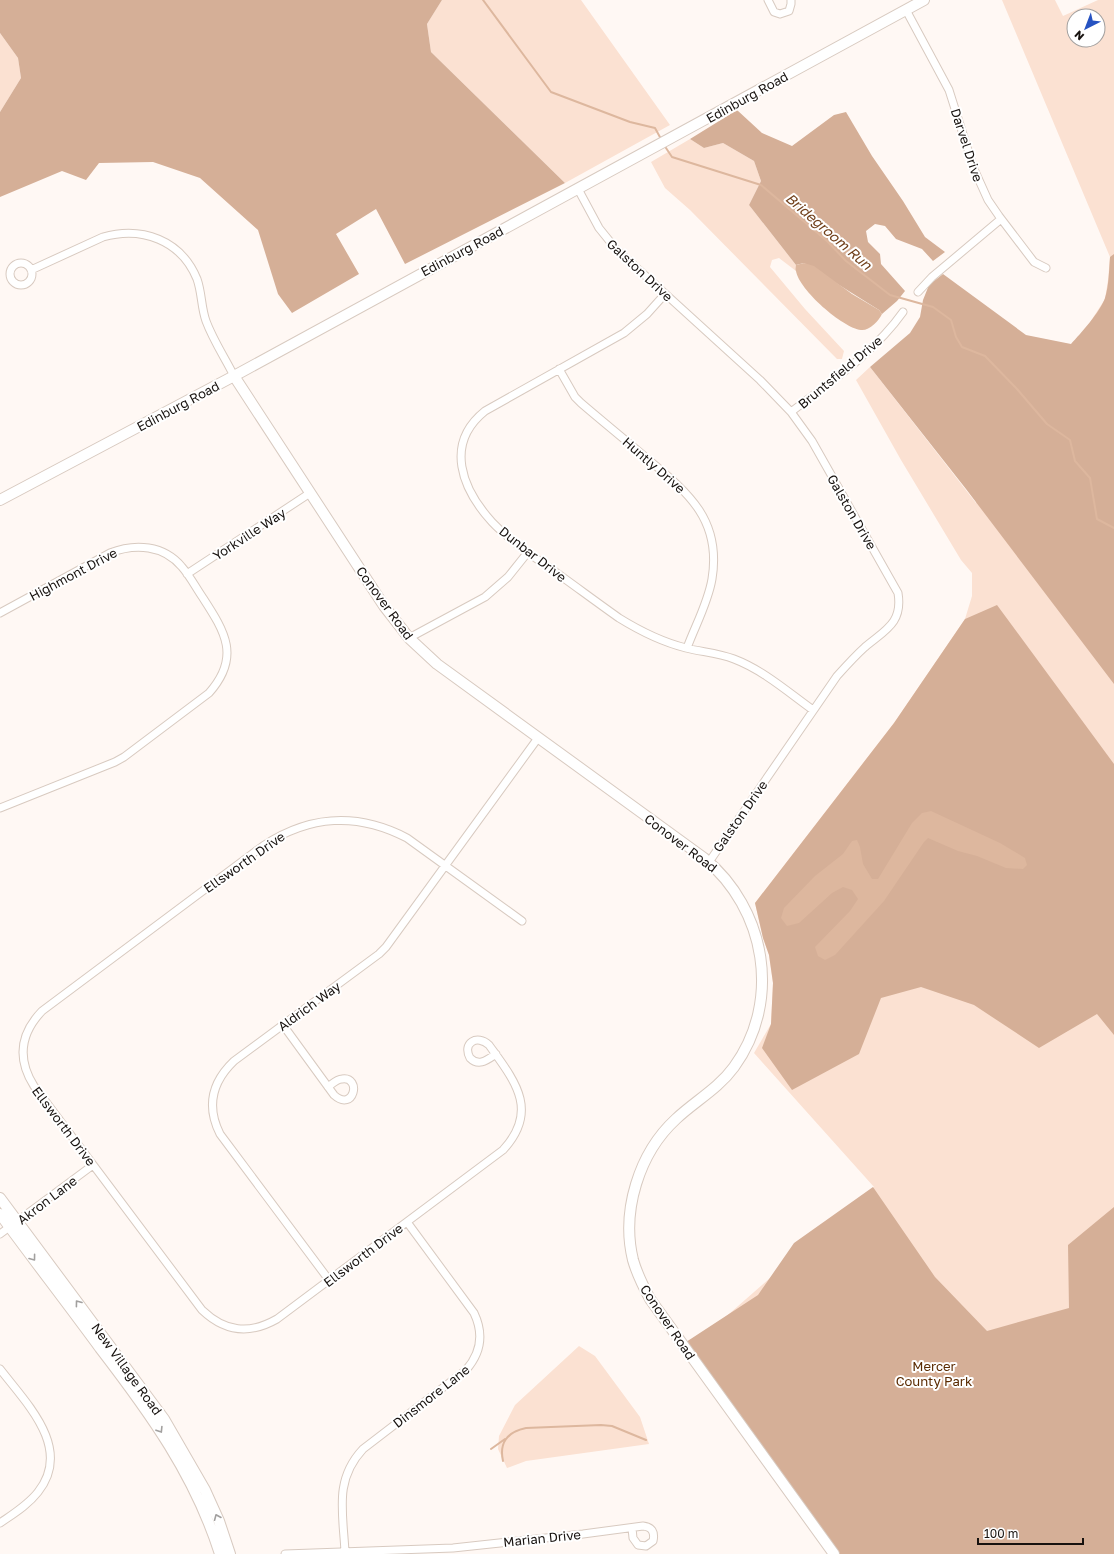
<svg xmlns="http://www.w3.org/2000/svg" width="1114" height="1554" font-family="'Golos Text',sans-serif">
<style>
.green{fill:#fbe1d2;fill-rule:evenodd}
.forest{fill:#d5af97}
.water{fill:#ddb79e}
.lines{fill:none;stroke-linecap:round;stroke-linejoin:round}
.stream{stroke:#ddb79e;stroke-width:2}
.street-casing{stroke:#d8cac0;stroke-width:9}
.secondary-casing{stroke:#d8cac0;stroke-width:12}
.street{stroke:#fff;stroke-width:7}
.secondary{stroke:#fff;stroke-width:10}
.oneway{stroke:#a2a09f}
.labels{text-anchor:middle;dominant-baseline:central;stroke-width:4;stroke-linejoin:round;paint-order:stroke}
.street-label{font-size:13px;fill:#17120f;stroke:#fff}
.park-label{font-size:13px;fill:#5a2a01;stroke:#fff}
.water-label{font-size:14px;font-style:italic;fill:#703f1a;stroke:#fff}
</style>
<rect width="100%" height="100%" fill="#fff8f4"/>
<path class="green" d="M442,0H581L670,125L565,183L431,52L427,24Z
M1002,0H1055L1063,16L1098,0H1114V1554L689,1349L874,1187L754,1053L771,1024L773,983L769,955L763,938L755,903L894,723L965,619L972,596V573L961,560L901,460L856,380L870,367L976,503L1064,352L1087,327L1105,299L1108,280L1110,257ZM1074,16H1098V40H1074Z
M0,33L18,58L21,78L0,112Z
M690,139L704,148L723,143L754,161L761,181L749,205L796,265V271L779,258L772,260L770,267L805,309L844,351L842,359H837L690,210L665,188L651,162Z
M579,1346L595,1356L640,1417L649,1444L526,1461L507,1468L498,1449L499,1436L515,1405Z"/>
<path class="forest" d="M0,0H442L427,24L431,52L565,183L405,264L376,209L336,234L359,274L292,313L278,294L258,230L200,178L153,162L99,163L86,180L62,171L0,197V112L21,78L18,58L0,33Z
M737,110L762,133L792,146L834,115L846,112L872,156L903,201L925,237L945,252L933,261L922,249L896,239L885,226L875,224L866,231L868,242L880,254L881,264L905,291L897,301L882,314L879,310L804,263L796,265L749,205L761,181L754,161L723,143L704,148L690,139Z
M1114,254V684L966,489L870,367L910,333L920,317L923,300L929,285L943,274L1026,335L1071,344C1081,333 1100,312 1105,298C1109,285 1109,270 1110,257Z
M997,605L1114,764V1035L1097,1014L1039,1048L974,1005L921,987L881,998L859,1054L792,1090L762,1048L771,1024L773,983L769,955L763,938L755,903L894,723L965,619Z
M873,1187L935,1277L987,1331L1069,1308L1068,1245L1114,1207V1554H834L683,1344L758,1295L794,1243Z"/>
<path class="water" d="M804,263L814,266L852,294L879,310L882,314C879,321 869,331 861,330C843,328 799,290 796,271C795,269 796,267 796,265Z
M931,811L1000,843L1025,858L1027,865L1023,869L1006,868L977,856L958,851L928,838L924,842L884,901L835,955L825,960L818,956L815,947L850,911L858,899L852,890L843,887L832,893L799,923L787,926L781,918L784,908L815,876L843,854L852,841L857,840L860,847L863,864L872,879H878L912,823L922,813Z"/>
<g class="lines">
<path class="stream" d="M483,0L551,92L630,122L655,128L661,139
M664,145L672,157L761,185L827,241L846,261L890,295L933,307L951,320L956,337L962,347L985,356L1017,389L1047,424L1070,440L1075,461L1090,478L1097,519L1114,528
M491,1449L505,1439
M503,1461C499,1443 507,1432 526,1428L601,1425L612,1426L646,1440"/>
<defs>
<path id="street" d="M768,0L774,12L780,14L789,11L791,4V0
M906,10L949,90L974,169L988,200L999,216L1034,262L1046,268
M578,189L599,228L616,249L760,380L791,412L812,441L898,593C903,623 885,630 865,647C855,656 846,666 837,676L709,862
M10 274a11 11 0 1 1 22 0a11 11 0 1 1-22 0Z
M31,270L103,237C142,226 181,240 197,279C202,293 201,307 206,321C213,340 225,358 234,376
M918,292L932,277L1001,219
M665,294L647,314L624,333L485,411C444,444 462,489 492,522C508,539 528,553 547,566C571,583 595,601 619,618C640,631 662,642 686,648C702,652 718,653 734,659C763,670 788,692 813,710
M559,369L575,397L581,403C602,421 623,438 644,456C686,491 722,518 712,579C708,603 695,626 687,648
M791,412C830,382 874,353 903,312
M187,574L310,493
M0,613L110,553C135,543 164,545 182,567C190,576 196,588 203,598C225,632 241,657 209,693L124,757L115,762L0,808
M409,638L485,597L508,577L528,552
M283,1025L334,1095C354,1113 362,1076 342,1079C337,1079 332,1084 328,1087
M496,1054C487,1060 479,1067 470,1058C462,1043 477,1034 489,1045C514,1080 540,1110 503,1150L277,1319C249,1335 225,1332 202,1310L34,1086C17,1059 20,1034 42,1011L263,846C310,815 357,812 407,838L522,921
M0,1234L93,1165
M329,1280L220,1134C206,1106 212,1082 234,1061L379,954L386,947L538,738
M0,1369C26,1403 73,1448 38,1492C28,1505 13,1514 0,1523
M345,1552C343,1512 334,1480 363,1449L466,1370C481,1353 484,1334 474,1313L407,1222
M285,1554L453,1548L583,1534L643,1526C652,1527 655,1532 653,1541L646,1546L638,1545L633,1538L632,1528"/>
<path id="secondary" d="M234,376L384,606L409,638L437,664L704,858C766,909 782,1001 734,1067C718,1089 695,1101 676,1119C639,1153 621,1211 633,1260C637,1274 643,1286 650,1299L834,1554
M0,500L234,376L924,0
M0,1198L164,1419L205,1490L219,1521L230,1554
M0,1214C33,1259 67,1303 100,1348C150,1413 195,1475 220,1554"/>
</defs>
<use href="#street" class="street-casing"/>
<use href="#secondary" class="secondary-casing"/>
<use href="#street" class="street"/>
<use href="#secondary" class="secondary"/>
</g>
<defs><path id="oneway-chevron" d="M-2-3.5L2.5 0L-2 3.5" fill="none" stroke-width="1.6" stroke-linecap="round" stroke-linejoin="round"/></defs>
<g class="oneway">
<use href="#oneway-chevron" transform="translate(33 1258) rotate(53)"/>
<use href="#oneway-chevron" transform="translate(78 1303) rotate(-127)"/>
<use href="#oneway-chevron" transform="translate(160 1430) rotate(58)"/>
<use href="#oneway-chevron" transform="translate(217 1517) rotate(-113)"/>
</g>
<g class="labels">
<g class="street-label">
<text transform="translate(747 97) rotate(-29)">Edinburg Road</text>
<text transform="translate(967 145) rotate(72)">Darvel Drive</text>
<text transform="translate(462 251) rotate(-28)">Edinburg Road</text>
<text transform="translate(640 270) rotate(43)">Galston Drive</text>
<text transform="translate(840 372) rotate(-40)">Bruntsfield Drive</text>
<text transform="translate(178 406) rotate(-28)">Edinburg Road</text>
<text transform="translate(654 465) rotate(41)">Huntly Drive</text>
<text transform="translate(852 512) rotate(60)">Galston Drive</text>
<text transform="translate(249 534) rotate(-33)">Yorkville Way</text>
<text transform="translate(533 554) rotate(38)">Dunbar Drive</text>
<text transform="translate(73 574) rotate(-28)">Highmont Drive</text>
<text transform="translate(385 603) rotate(54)">Conover Road</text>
<text transform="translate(740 816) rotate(-55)">Galston Drive</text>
<text transform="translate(681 843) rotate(37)">Conover Road</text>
<text transform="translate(244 862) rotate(-35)">Ellsworth Drive</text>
<text transform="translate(309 1006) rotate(-36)">Aldrich Way</text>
<text transform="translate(64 1126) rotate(53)">Ellsworth Drive</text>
<text transform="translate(47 1200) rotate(-37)">Akron Lane</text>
<text transform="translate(363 1255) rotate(-37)">Ellsworth Drive</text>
<text transform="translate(668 1322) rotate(56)">Conover Road</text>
<text transform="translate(127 1369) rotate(54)">New Village Road</text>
<text transform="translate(431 1396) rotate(-38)">Dinsmore Lane</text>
<text transform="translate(542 1538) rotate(-6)">Marian Drive</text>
</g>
<g class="park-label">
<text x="934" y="1366">Mercer<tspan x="934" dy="15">County Park</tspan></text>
</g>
<g class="water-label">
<text transform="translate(829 231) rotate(41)">Bridegroom Run</text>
</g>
</g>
<g transform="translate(1086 28) rotate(222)"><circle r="19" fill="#ffffff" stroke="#a2a09f"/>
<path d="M0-3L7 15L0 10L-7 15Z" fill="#2652c1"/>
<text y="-6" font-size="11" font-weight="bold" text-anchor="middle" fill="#17120f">N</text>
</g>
<path d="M978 1538v6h105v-6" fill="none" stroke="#17120f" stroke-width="2"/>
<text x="984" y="1538" font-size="12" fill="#17120f" stroke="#ffffff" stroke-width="3" paint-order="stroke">100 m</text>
</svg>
